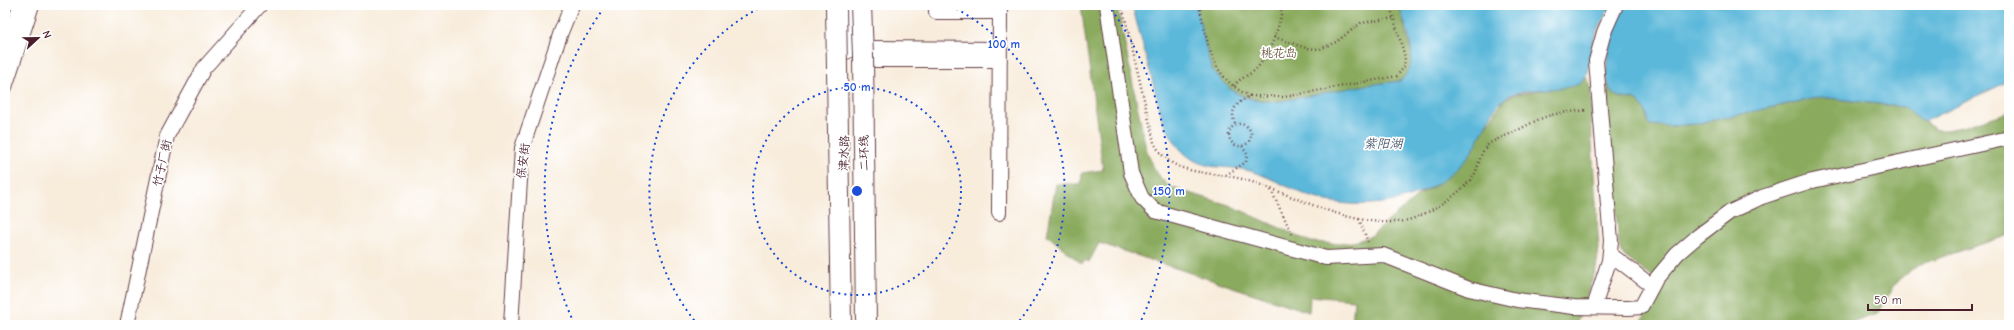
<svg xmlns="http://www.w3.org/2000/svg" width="2014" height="330" font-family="'Comic Neue','LXGW WenKai TC',sans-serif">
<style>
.forest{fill:#8aaa5d;stroke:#6a6444}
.water{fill:#5cb8da;stroke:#536c82}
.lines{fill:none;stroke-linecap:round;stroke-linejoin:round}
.minor-casing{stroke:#643e45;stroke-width:16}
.major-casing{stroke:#643e45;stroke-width:20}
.path{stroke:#643e45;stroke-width:2.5;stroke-dasharray:1 3;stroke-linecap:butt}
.minor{stroke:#fff;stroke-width:14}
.major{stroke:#fff;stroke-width:18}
.highway-bridge-casing{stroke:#643e45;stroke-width:22;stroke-linecap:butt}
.highway-bridge{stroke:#fff;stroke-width:20}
.ring{fill:none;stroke:#1d4ed8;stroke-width:2;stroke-dasharray:2 4}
.labels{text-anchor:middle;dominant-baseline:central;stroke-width:3.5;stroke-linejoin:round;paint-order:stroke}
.park-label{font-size:12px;fill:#6d5941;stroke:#fff}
.street-label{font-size:12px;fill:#4a1f2b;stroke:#fff}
.water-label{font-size:13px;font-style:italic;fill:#515c71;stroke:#fff}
.centre{fill:#1d4ed8;stroke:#fff;stroke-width:2}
.ring-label{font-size:12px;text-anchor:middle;font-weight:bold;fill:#1d4ed8;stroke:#fff;stroke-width:3.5;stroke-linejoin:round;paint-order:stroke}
</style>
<rect width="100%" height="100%" fill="#fff"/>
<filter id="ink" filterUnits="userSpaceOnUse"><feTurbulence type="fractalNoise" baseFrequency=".025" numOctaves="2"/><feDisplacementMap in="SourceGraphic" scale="8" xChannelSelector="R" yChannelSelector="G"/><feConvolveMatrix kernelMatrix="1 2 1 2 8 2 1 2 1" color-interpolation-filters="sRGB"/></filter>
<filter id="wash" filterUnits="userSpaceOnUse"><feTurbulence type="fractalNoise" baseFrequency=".012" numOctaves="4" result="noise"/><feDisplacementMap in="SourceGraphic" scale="16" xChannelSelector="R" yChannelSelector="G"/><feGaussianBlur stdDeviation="0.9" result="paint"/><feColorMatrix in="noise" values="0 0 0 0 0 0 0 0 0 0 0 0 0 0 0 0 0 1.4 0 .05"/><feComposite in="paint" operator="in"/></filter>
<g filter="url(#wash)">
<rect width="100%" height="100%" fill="#f8ecdb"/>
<path class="forest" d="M1081,5H1117L1145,144C1150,161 1156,176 1170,187L1229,205L1311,242L1340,244L1357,241L1371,236L1420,194L1435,186L1459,166L1469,156L1488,123L1505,98L1516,94L1578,84L1586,77L1590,83L1591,90L1592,143L1599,248L1596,269L1576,325H1352L1354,300L1310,296L1309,312L1099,243L1089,262L1085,260L1082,264L1047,235L1056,184H1081L1082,173L1103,170Z
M1196,5H1399L1412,55L1409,71L1403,79L1395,82L1366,85L1286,101C1259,104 1228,96 1213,71C1203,51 1200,26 1196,5Z
M1608,82C1615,103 1626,92 1639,101C1645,106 1647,117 1649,124L1672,126L1695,124L1820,97L1903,107L1936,130H1946L1962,127L2009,112V235L1918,265L1904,275L1894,286L1877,314L1845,325H1640L1661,284L1624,256L1619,245L1607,102Z"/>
<path class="water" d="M1132,5H1196L1209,60L1213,71L1230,89L1242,96L1255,100L1276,102L1366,85L1400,81C1423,63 1405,27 1399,5H2009V81L1923,122L1903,107L1820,97L1695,124L1672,126L1649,125L1647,114L1638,101C1631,98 1620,99 1614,94C1597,79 1613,33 1618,14L1608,10L1593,40L1588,72L1581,83C1562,93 1522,85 1505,98C1487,113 1482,140 1468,157C1432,200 1376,212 1322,200C1297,194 1275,178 1250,171C1237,167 1224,168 1211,166C1185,162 1173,142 1163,120Z"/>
</g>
<g filter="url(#ink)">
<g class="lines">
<defs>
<path id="minor" d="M936,5V12H1000
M1107,5L1131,173L1142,198L1155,211L1326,258L1383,255L1469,289L1517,300L1574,307L1629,308L1641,307L1656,279L1677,254L1698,236L1730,212L1762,197L1808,182L2009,138
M868,48L999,49
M5,54L20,5
M868,60H1000
M5,87L32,5
M999,213L1000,5
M1610,254L1652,286
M1594,307L1609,261L1611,241L1596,61L1604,32L1616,5
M127,325L167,136L204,68L260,5
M511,325L522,148L561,32L572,5"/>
<path id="major" d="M846,50L847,5"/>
</defs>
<use href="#minor" class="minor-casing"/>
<use href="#major" class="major-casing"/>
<path class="path" d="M1122,5L1154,142C1169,177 1211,171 1242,179C1293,193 1339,224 1395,222C1419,222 1461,195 1474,175C1481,163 1478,153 1490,143C1497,139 1505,136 1512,133C1524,127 1536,120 1548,116C1560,112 1574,112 1587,110
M1199,5C1208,43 1210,78 1250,96C1237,103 1228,110 1236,125
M1274,37L1306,48L1320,49L1336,42L1361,23L1394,18
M1234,86C1239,78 1249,76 1256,69C1269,56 1282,23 1282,5
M1250,96L1284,97L1397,76L1404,67L1405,57L1390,5
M1229 135a11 11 0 1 1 22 0a11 11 0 1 1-22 0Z
M1226,175L1246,162L1247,154L1242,146
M1271,190L1292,234
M1359,219L1368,242"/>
<use href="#minor" class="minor"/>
<use href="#major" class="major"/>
<defs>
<path id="highway-bridge" d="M836,5L841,325
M861,5L863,55L866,325"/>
</defs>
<use href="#highway-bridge" class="highway-bridge-casing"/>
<use href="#highway-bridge" class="highway-bridge"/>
</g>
</g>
<g class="ring">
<circle cx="857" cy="191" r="104"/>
<path d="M698 325A208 208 0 0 1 763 6M951 6A208 208 0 0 1 1016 325"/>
<path d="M574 323A312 312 0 0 1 606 5M1108 5A312 312 0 0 1 1140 323"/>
</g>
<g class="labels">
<g class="park-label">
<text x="1279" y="53">桃花岛</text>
</g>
<g class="street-label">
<text transform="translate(844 153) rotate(-88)">津水路</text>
<text transform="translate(864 153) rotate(-91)">二环线</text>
<text transform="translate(523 161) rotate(-83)">保安街</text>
<text transform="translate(162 163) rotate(-77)">竹子厂街</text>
</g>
<g class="water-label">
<text x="1383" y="143">紫阳湖</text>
</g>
</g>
<circle cx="857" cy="191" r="6" class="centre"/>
<g class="ring-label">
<text x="1004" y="48">100 m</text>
<text x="857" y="91">50 m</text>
<text x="1169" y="195">150 m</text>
</g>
<rect width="2014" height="330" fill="none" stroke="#fff" stroke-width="20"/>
<g transform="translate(38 38) rotate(68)" stroke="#ffffff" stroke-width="3" paint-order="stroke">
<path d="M0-3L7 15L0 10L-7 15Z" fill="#4a1f2b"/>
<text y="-6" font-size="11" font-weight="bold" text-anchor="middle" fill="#4a1f2b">N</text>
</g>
<path d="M1868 304v6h104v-6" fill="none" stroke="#4a1f2b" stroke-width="2"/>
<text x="1874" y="304" font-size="12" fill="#4a1f2b" stroke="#ffffff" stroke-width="3" paint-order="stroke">50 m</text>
</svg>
